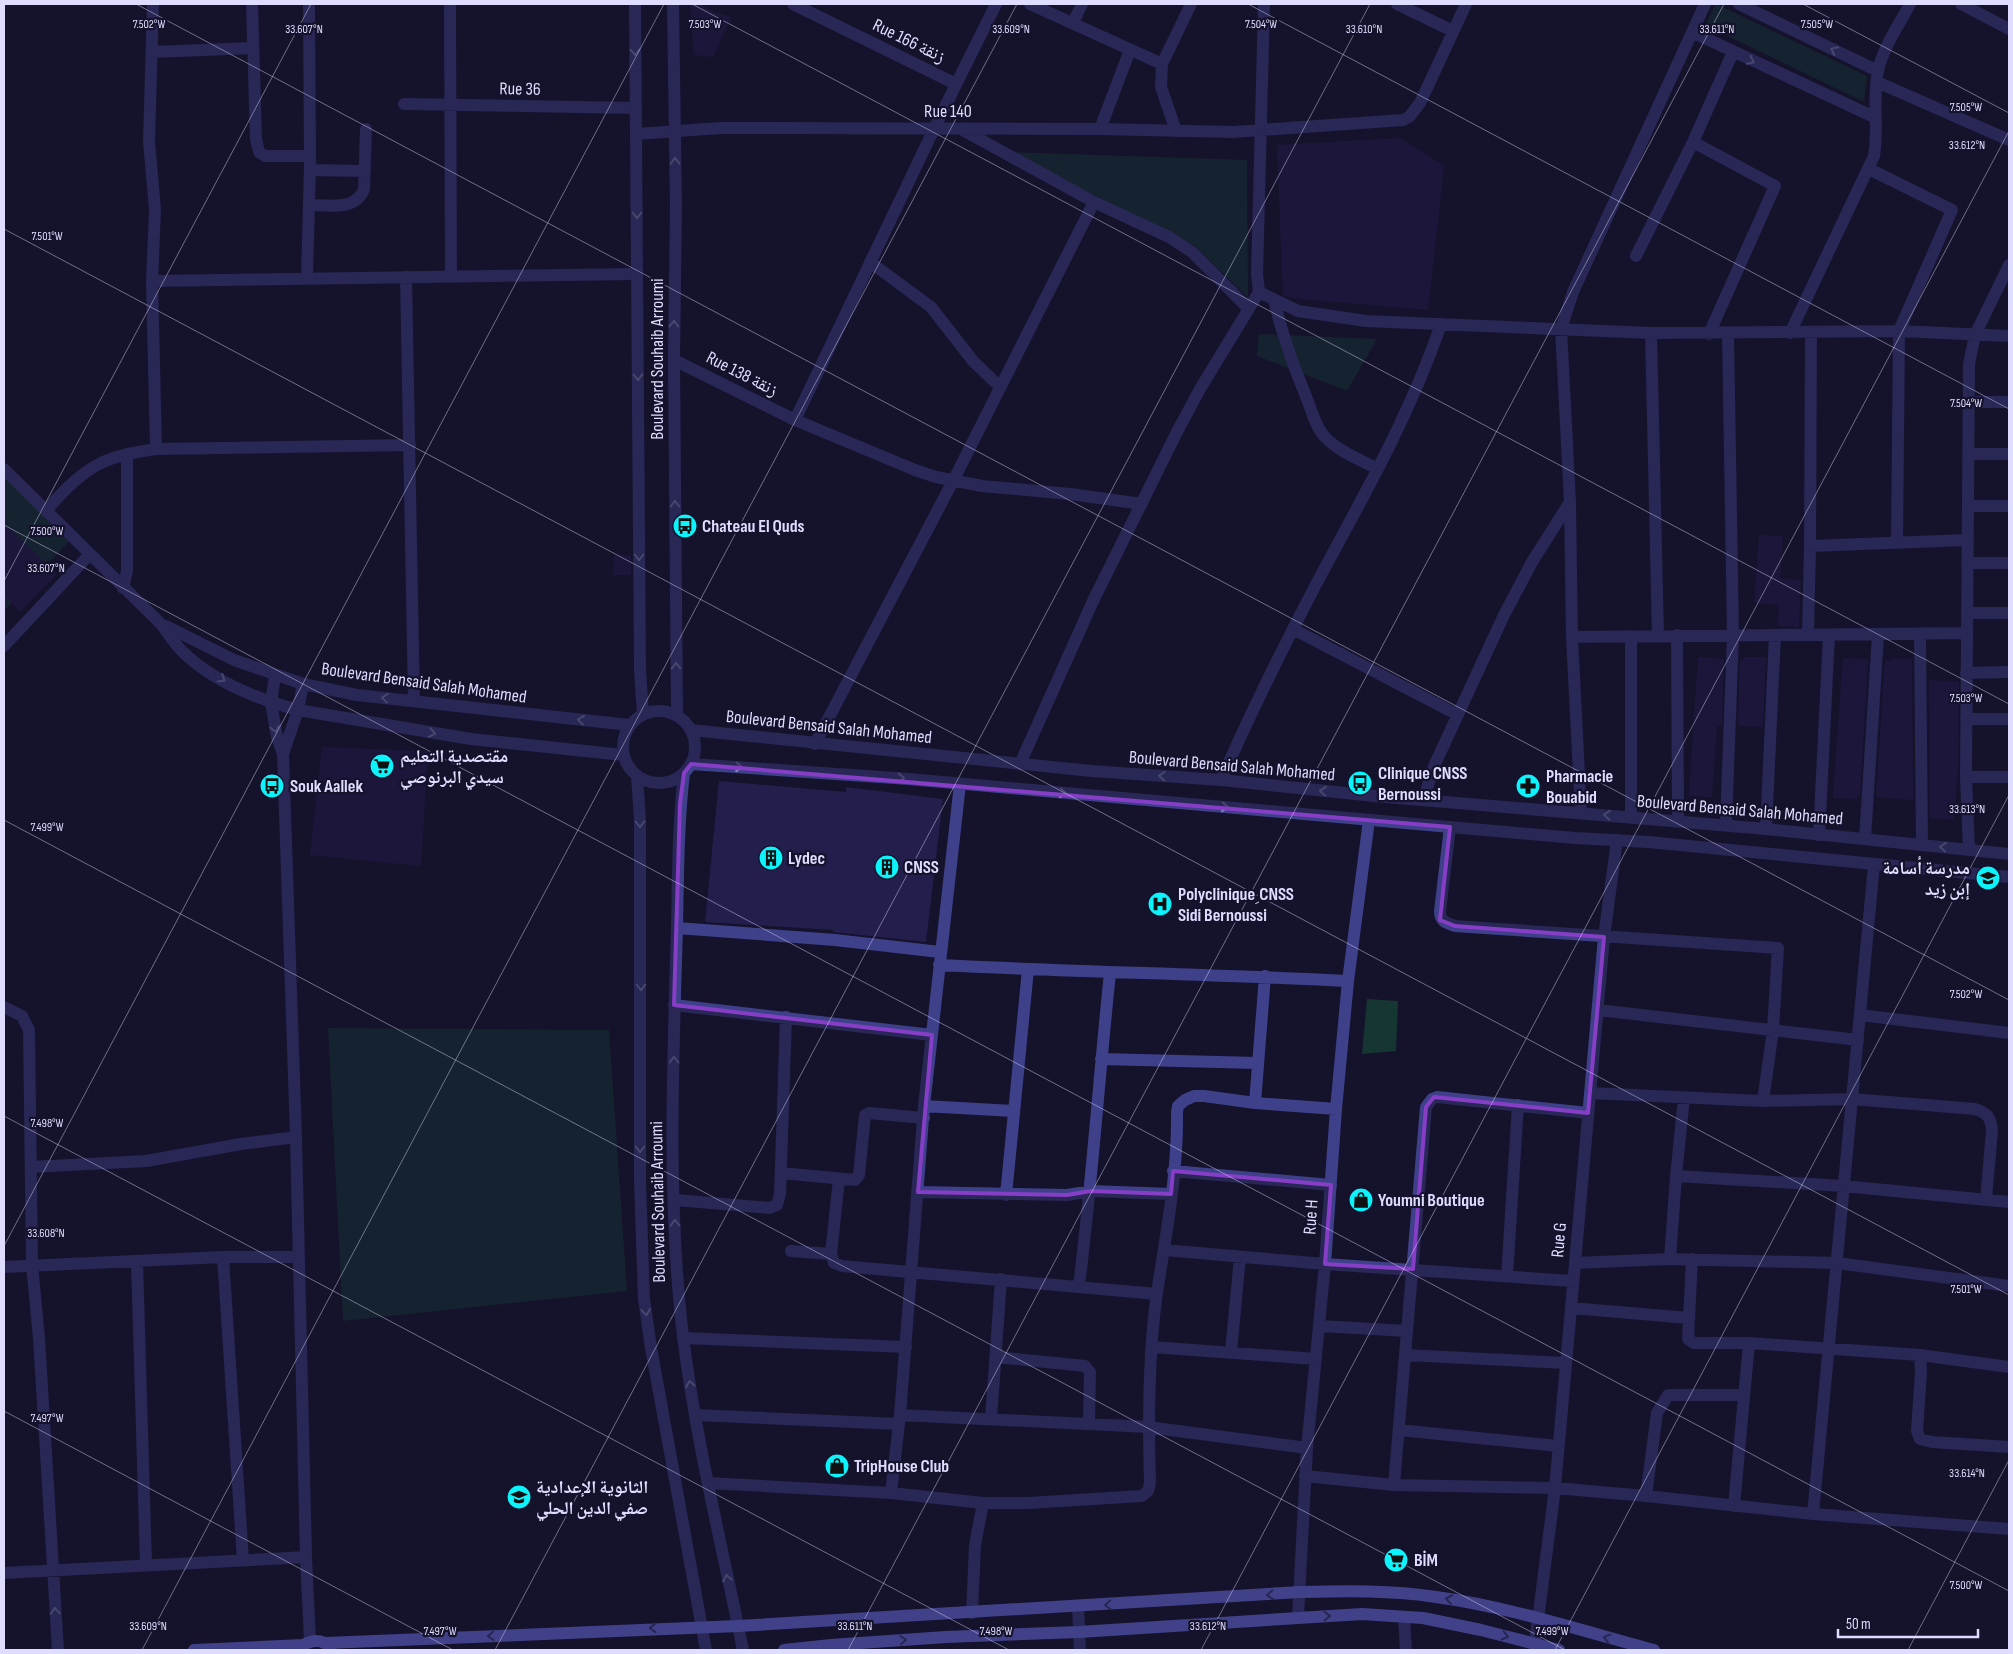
<svg xmlns="http://www.w3.org/2000/svg" width="2013" height="1654" font-family="'Sofia Sans Condensed','Noto Naskh Arabic',sans-serif">
<style>
.green{fill:#153633}
.building{fill:#241e4d}
.lines{fill:none;stroke-linecap:round;stroke-linejoin:round}
.minor{stroke:#3e408a;stroke-width:12}
.tertiary{stroke:#3e408a;stroke-width:12}
.secondary{stroke:#767bfd;stroke-width:12}
.oneway{stroke:#8687bf}
.oneway2{stroke:#3c3c80}
.marked{fill:none;stroke:#853ec5;stroke-width:4;stroke-linejoin:round}
.ticks{fill:none;stroke:#dfddff;stroke-width:1;stroke-opacity:0.45}
.labels{text-anchor:middle;dominant-baseline:central;stroke-width:4.5;stroke-linejoin:round;paint-order:stroke}
.street-label{font-size:18px;fill:#dfddff;stroke:#15122c}
.poi-label{font-size:18px;font-weight:bold;fill:#dfddff;stroke:#15122c;text-anchor:start}
.ticks-label{font-size:12px;text-anchor:middle;fill:#dfddff;stroke:#15122c;stroke-width:4.5;stroke-linejoin:round;paint-order:stroke}
</style>
<rect width="100%" height="100%" fill="#15122c"/>
<path class="green" d="M1716,4L1867,76L1864,102L1705,25Z
M1009,152L1247,160L1248,298L1195,246Z
M1259,334L1377,339L1347,391L1257,356Z
M4,472L71,539L4,611Z
M1367,999L1398,1001L1396,1051L1362,1054Z
M328,1028L609,1030L627,1291L343,1321Z"/>
<path class="building" d="M690,4H701L714,12L731,17L713,57L694,55Z
M1400,138L1444,166L1428,310L1290,298L1283,295L1277,145Z
M4,523L57,574L20,612L4,595Z
M1759,535L1783,536L1780,578L1801,580L1799,627L1778,626L1779,605L1754,603Z
M614,555L631,556V575H613Z
M1698,657L1724,659L1722,726H1717L1712,797L1689,796Z
M1744,657H1766L1763,727L1738,726L1740,660H1744Z
M1843,658L1868,659L1860,795H1857V799L1833,798Z
M1892,658L1912,659L1913,800L1876,797L1885,660L1891,661Z
M1929,680L1959,682L1958,768L1954,820L1930,818Z
M322,747L428,751L421,866L310,855Z
M719,781L846,792V787L943,799L926,942L833,932V930L705,922Z"/>
<g class="lines">
<path class="minor" d="M153,4L149,141L155,210L152,281L156,449
M252,4L256,139L259,152L265,156H310
M450,4L451,277
M793,4L956,84
M1030,4L1162,64
M1264,4L1257,274L1259,292L1298,311L1366,321L1651,333L1899,331L2009,336
M1397,4L1453,31
M1739,4L1878,71
M1961,4L2009,29
M1073,23L1082,4
M1692,32L1874,117
M152,52L253,48
M1877,82L2009,140
M404,104L636,108
M961,129L1094,202L1169,237L1192,252L1249,309
M1100,129L1130,50
M1176,131L1161,87L1162,64L1191,4
M636,134L720,128L1100,129L1233,132L1403,120L1409,117L1420,103L1466,4
M1693,142L1775,186L1709,334
M1869,169L1952,210L1899,331L1897,542
M310,170L365,171
M309,205C329,205 356,211 364,189L366,129
M1636,256L1693,142L1733,52
M870,262L931,307L973,361L1000,387
M406,277L414,701
M307,278L310,165L309,4
M152,281L637,274
M1274,300C1282,334 1294,367 1307,399C1312,412 1316,428 1325,437C1339,452 1361,460 1378,469
M1651,333L1658,636
M1790,333L1874,156C1879,128 1872,99 1878,71C1883,47 1899,25 1910,4
M674,360L795,420L915,470L936,477L982,486L1070,494L1142,504
M1967,402H2009
M795,420L934,129L996,4
M1968,454H2009
M1968,506H2009
M46,511C61,493 78,475 99,464C116,455 137,452 156,449L410,445
M1810,546L1967,540
M1967,563H2009
M123,588L127,571V454
M1967,613H2009
M1293,629L1458,715
M1920,634L1922,845
M1677,635L1678,821
M1808,635L1810,546L1811,333
M1572,637L1966,633
M4,646L89,555
M1966,673L2009,672
M271,703L277,737L283,754L296,1137L306,1557L310,1641
M1966,719H2009
M815,744L953,481L1094,202
M283,754L298,710
M1020,764L1093,601L1178,430L1200,389L1259,292
M1966,777H2009
M1221,780C1252,710 1286,641 1322,573C1366,492 1411,412 1441,324
M960,784L924,1106L900,1415L891,1493L983,1503L975,1545L972,1613
M1423,800L1435,764L1504,615L1532,562L1570,502
M1581,813L1572,637L1570,502L1561,329L1573,292L1705,4
M1631,817V636
M1726,825L1733,634L1728,334
M1450,827L1440,911C1440,922 1447,923 1455,926L1778,948L1773,1030L1763,1101
M1766,829L1775,635
M1819,835L1829,635
M1865,839L1878,635
M1969,849L1966,777L1969,364L1975,335L2009,265
M677,928L835,940L940,952
M939,965C1075,972 1212,974 1348,981
M674,1005L932,1035
M4,1007L22,1016L29,1030L32,1265L39,1338L58,1650
M1598,1010L1858,1040
M1860,1015L2009,1033
M1101,1059L1257,1063
M1590,1093L1763,1101L1852,1099L1975,1109C1988,1113 1991,1118 1992,1131L1986,1199
M1684,1098L1676,1176L1843,1186L2009,1202
M1255,1103L1265,976
M924,1106L1013,1111
M31,1167L146,1161L241,1144L296,1137
M1173,1171L1331,1185
M781,1173L855,1180L859,1175L865,1115L869,1113L924,1118
M839,1179L831,1254L834,1263L842,1266L1157,1294
M918,1192L1067,1195L1091,1191L1171,1194
M1006,1195L1028,969
M675,1200L770,1208L777,1205L780,1194L786,1017
M1164,1250L1325,1264L1573,1281
M791,1251L831,1254
M223,1257L243,1560
M1670,1259L1676,1176
M1692,1259L1688,1339L1694,1343H1749L1920,1355L1921,1371L1917,1431L1920,1439L1932,1442L2009,1447
M137,1262L146,1565
M1575,1263L1670,1259L1837,1263L2009,1286
M4,1267L223,1257H299
M1507,1276L1518,1105
M1079,1286C1092,1182 1099,1077 1110,973
M1571,1308L1689,1318
M1319,1326L1407,1331
M683,1338L906,1347
M1152,1347L1316,1359
M1231,1352L1240,1257
M1405,1355L1566,1363
M1920,1355L2009,1367
M996,1357L1085,1366L1090,1372L1089,1424
M696,1415L899,1424
M900,1415L1148,1427L1307,1448
M991,1419L1001,1279
M1399,1430L1558,1446
M1305,1476L1394,1485L1555,1488L1646,1496L1813,1514L2009,1529
M708,1483L891,1493
M1394,1485L1426,1107L1432,1099L1437,1097L1588,1113
M1646,1496L1657,1413L1668,1395H1744
M983,1503H1028L1142,1496L1148,1491L1150,1483C1148,1420 1148,1356 1157,1293C1166,1234 1178,1173 1177,1112L1178,1106L1185,1100L1194,1096H1204L1255,1103L1336,1109
M1734,1506L1749,1343
M1813,1514L1874,865
M4,1573L306,1557
M1078,1607L1080,1650
M1298,1617L1307,1448L1325,1264L1336,1109L1348,981L1369,820
M1404,1617L1406,1650
M1535,1643L1555,1488L1604,937L1617,840"/>
<path class="tertiary" d="M635,4L640,670L643,714
M673,4L676,207L674,360L677,715
M4,469L161,624C168,633 174,643 182,651C213,682 257,699 298,710L471,739L623,755
M166,626L234,660L303,684L357,695L629,725
M271,703L275,676
M298,710L303,684
M623 747a36 36 0 1 1 72 0a36 36 0 1 1-72 0Z
M691,730L1091,771L1221,780L1374,796L1766,829L2009,854
M691,764L909,779L1575,838L1648,842L2009,877
M684,773C678,825 678,876 677,928C673,1063 667,1202 683,1336C696,1442 722,1546 743,1650
M637,776L640,820V1181L644,1299L651,1348L706,1650"/>
<path class="secondary" d="M326,1643L738,1626L1300,1592C1345,1591 1391,1590 1436,1597C1510,1607 1582,1631 1654,1650
M194,1650L303,1645C314,1639 323,1639 332,1649
M784,1650L831,1645L946,1637L1079,1632L1362,1614L1423,1618L1481,1630L1559,1650"/>
</g>
<defs><path id="oneway-chevron" d="M-2-3.5L2.5 0L-2 3.5" fill="none" stroke-width="1.6" stroke-linecap="round" stroke-linejoin="round" transform="scale(1.25)"/></defs>
<g class="oneway">
<use href="#oneway-chevron" transform="translate(1834 50) rotate(-154)"/>
<use href="#oneway-chevron" transform="translate(635 52) rotate(89)"/>
<use href="#oneway-chevron" transform="translate(1751 61) rotate(26)"/>
<use href="#oneway-chevron" transform="translate(675 161) rotate(-91)"/>
<use href="#oneway-chevron" transform="translate(637 215) rotate(90)"/>
<use href="#oneway-chevron" transform="translate(674 324) rotate(-89)"/>
<use href="#oneway-chevron" transform="translate(638 377) rotate(89)"/>
<use href="#oneway-chevron" transform="translate(675 504) rotate(-90)"/>
<use href="#oneway-chevron" transform="translate(639 557) rotate(90)"/>
<use href="#oneway-chevron" transform="translate(676 666) rotate(-91)"/>
<use href="#oneway-chevron" transform="translate(222 679) rotate(31)"/>
<use href="#oneway-chevron" transform="translate(385 698) rotate(-174)"/>
<use href="#oneway-chevron" transform="translate(581 720) rotate(-173)"/>
<use href="#oneway-chevron" transform="translate(275 729) rotate(77)"/>
<use href="#oneway-chevron" transform="translate(432 733) rotate(10)"/>
<use href="#oneway-chevron" transform="translate(739 767) rotate(4)"/>
<use href="#oneway-chevron" transform="translate(1162 776) rotate(-177)"/>
<use href="#oneway-chevron" transform="translate(901 778) rotate(4)"/>
<use href="#oneway-chevron" transform="translate(1323 791) rotate(-174)"/>
<use href="#oneway-chevron" transform="translate(1063 793) rotate(5)"/>
<use href="#oneway-chevron" transform="translate(1225 807) rotate(5)"/>
<use href="#oneway-chevron" transform="translate(1607 815) rotate(-176)"/>
<use href="#oneway-chevron" transform="translate(640 824) rotate(89)"/>
<use href="#oneway-chevron" transform="translate(1943 847) rotate(-175)"/>
<use href="#oneway-chevron" transform="translate(641 987) rotate(90)"/>
<use href="#oneway-chevron" transform="translate(674 1060) rotate(-90)"/>
<use href="#oneway-chevron" transform="translate(640 1149) rotate(90)"/>
<use href="#oneway-chevron" transform="translate(675 1223) rotate(-92)"/>
<use href="#oneway-chevron" transform="translate(646 1312) rotate(84)"/>
<use href="#oneway-chevron" transform="translate(690 1384) rotate(-100)"/>
<use href="#oneway-chevron" transform="translate(727 1578) rotate(-102)"/>
<use href="#oneway-chevron" transform="translate(55 1611) rotate(-94)"/>
</g>
<g class="oneway2">
<use href="#oneway-chevron" transform="translate(1270 1595) rotate(176)"/>
<use href="#oneway-chevron" transform="translate(1449 1599) rotate(-171)"/>
<use href="#oneway-chevron" transform="translate(1108 1605) rotate(177)"/>
<use href="#oneway-chevron" transform="translate(1327 1616) rotate(-2)"/>
<use href="#oneway-chevron" transform="translate(653 1628) rotate(178)"/>
<use href="#oneway-chevron" transform="translate(491 1636) rotate(177)"/>
<use href="#oneway-chevron" transform="translate(1505 1636) rotate(14)"/>
<use href="#oneway-chevron" transform="translate(1607 1638) rotate(-165)"/>
<use href="#oneway-chevron" transform="translate(903 1640) rotate(-4)"/>
</g>
<path d="M0 0H2013V1654H0ZM691,764L1450,827L1440,920L1455,926L1604,937L1588,1113L1434,1097L1426,1107L1413,1269L1325,1264L1331,1185L1173,1171L1171,1194L1091,1191L1067,1195L918,1192L932,1035L674,1005L680,803L684,773Z" fill="#15122c" fill-opacity=".55" fill-rule="evenodd"/>
<path class="marked" d="M691,764L1450,827L1440,920L1455,926L1604,937L1588,1113L1434,1097L1426,1107L1413,1269L1325,1264L1331,1185L1173,1171L1171,1194L1091,1191L1067,1195L918,1192L932,1035L674,1005L680,803L684,773Z"/>
<path class="ticks" d="M136,4L2009,1000M692,4L2009,704M1248,4L2009,409M1803,4L2009,113M4,229L2009,1295M4,525L2009,1591M4,581L311,4M4,820L1565,1650M4,1116L1009,1650M4,1246L664,4M4,1411L453,1650M142,1650L1017,4M495,1650L1370,4M848,1650L1724,4M1201,1650L2009,131M1555,1650L2009,795M1908,1650L2009,1460"/>
<defs>
<symbol id="bus-disc" viewBox="-11 -11 22 22"><circle r="9.5" fill="#0cf3fc" stroke="#15122c"/><path d="M-5-6H5V4H4V6H2V4H-2V6H-4V4H-5ZM-3.5-4V0h7V-4ZM-3.5 1.2v1.5H-2V1.2ZM2 1.2v1.5H3.5V1.2Z" fill="#111"/></symbol>
<symbol id="supermarket-disc" viewBox="-11 -11 22 22"><circle r="9.5" fill="#0cf3fc" stroke="#15122c"/><path d="M-6-5.5h2.5l.6 2H6L4.5 2H-2.5L-4.4-4H-6ZM-1.5 3.2a1.3 1.3 0 1 0 .1 0ZM3 3.2a1.3 1.3 0 1 0 .1 0Z" fill="#111"/></symbol>
<symbol id="pharmacy-disc" viewBox="-11 -11 22 22"><circle r="9.5" fill="#0cf3fc" stroke="#15122c"/><path d="M-2-6h4v4h4v4h-4v4h-4v-4h-4v-4h4Z" fill="#111"/></symbol>
<symbol id="building-disc" viewBox="-11 -11 22 22"><circle r="9.5" fill="#0cf3fc" stroke="#15122c"/><path d="M-4-6H4V6H1V3H-1V6H-4ZM-2.5-4.3h1.7v1.8h-1.7ZM.8-4.3h1.7v1.8H.8ZM-2.5-1h1.7V.8h-1.7ZM.8-1h1.7V.8H.8Z" fill="#111"/></symbol>
<symbol id="school-disc" viewBox="-11 -11 22 22"><circle r="9.5" fill="#0cf3fc" stroke="#15122c"/><path d="M0-5L7-2L0 1L-7-2ZM-4 1L0 2.5L4 1V4Q0 6-4 4Z" fill="#111"/></symbol>
<symbol id="hospital-disc" viewBox="-11 -11 22 22"><circle r="9.5" fill="#0cf3fc" stroke="#15122c"/><path d="M-5-5h3v3.5h4V-5h3V5h-3V1.5h-4V5h-3Z" fill="#111"/></symbol>
<symbol id="shop-disc" viewBox="-11 -11 22 22"><circle r="9.5" fill="#0cf3fc" stroke="#15122c"/><path d="M-5-2.5h2.3a2.7 3.5 0 0 1 5.4 0H5L5.5 6h-11ZM-1.5-2.5h3a1.5 2.3 0 0 0-3 0Z" fill="#111"/></symbol>
</defs>
<g fill-rule="evenodd">
<use href="#bus-disc" x="671" y="512" width="28" height="28"/>
<use href="#supermarket-disc" x="368" y="752" width="28" height="28"/>
<use href="#bus-disc" x="1346" y="769" width="28" height="28"/>
<use href="#bus-disc" x="258" y="772" width="28" height="28"/>
<use href="#pharmacy-disc" x="1514" y="772" width="28" height="28"/>
<use href="#building-disc" x="757" y="844" width="28" height="28"/>
<use href="#building-disc" x="873" y="853" width="28" height="28"/>
<use href="#school-disc" x="1974" y="864" width="28" height="28"/>
<use href="#hospital-disc" x="1146" y="890" width="28" height="28"/>
<use href="#shop-disc" x="1347" y="1186" width="28" height="28"/>
<use href="#shop-disc" x="823" y="1452" width="28" height="28"/>
<use href="#school-disc" x="505" y="1483" width="28" height="28"/>
<use href="#supermarket-disc" x="1382" y="1546" width="28" height="28"/>
</g>
<g class="labels">
<g class="street-label">
<text transform="translate(909 41) rotate(26)">Rue 166 زنقة</text>
<text transform="translate(520 89) rotate(1)">Rue 36</text>
<text x="948" y="111">Rue 140</text>
<text transform="translate(657 359) rotate(-90)">Boulevard Souhaib Arroumi</text>
<text transform="translate(742 374) rotate(27)">Rue 138 زنقة</text>
<text transform="translate(424 683) rotate(8)">Boulevard Bensaid Salah Mohamed</text>
<text transform="translate(829 727) rotate(6)">Boulevard Bensaid Salah Mohamed</text>
<text transform="translate(1232 766) rotate(5)">Boulevard Bensaid Salah Mohamed</text>
<text transform="translate(1740 810) rotate(5)">Boulevard Bensaid Salah Mohamed</text>
<text transform="translate(658 1202) rotate(-91)">Boulevard Souhaib Arroumi</text>
<text transform="translate(1311 1217) rotate(-86)">Rue H</text>
<text transform="translate(1559 1240) rotate(-85)">Rue G</text>
</g>
<g class="poi-label">
<text x="702" y="526">Chateau El Quds</text>
<text x="400" y="756">مقتصدية التعليم<tspan x="400" dy="21">سيدي البرنوصي</tspan></text>
<text x="1378" y="773">Clinique CNSS<tspan x="1378" dy="21">Bernoussi</tspan></text>
<text x="1546" y="776">Pharmacie<tspan x="1546" dy="21">Bouabid</tspan></text>
<text x="290" y="786">Souk Aallek</text>
<text x="788" y="858">Lydec</text>
<text x="904" y="867">CNSS</text>
<text x="1970" y="868" text-anchor="end">مدرسة أسامة<tspan x="1970" dy="21">إبن زيد</tspan></text>
<text x="1178" y="894">Polyclinique ِCNSS<tspan x="1178" dy="21">Sidi Bernoussi</tspan></text>
<text x="1378" y="1200">Youmni Boutique</text>
<text x="854" y="1466">TripHouse Club</text>
<text x="536" y="1487">الثانوية الإعدادية<tspan x="536" dy="21">صفي الدين الحلي</tspan></text>
<text x="1414" y="1560">BİM</text>
</g>
</g>
<g class="ticks-label">
<text x="149" y="28">7.502°W</text>
<text x="705" y="28">7.503°W</text>
<text x="1261" y="28">7.504°W</text>
<text x="1817" y="28">7.505°W</text>
<text x="304" y="33">33.607°N</text>
<text x="1011" y="33">33.609°N</text>
<text x="1364" y="33">33.610°N</text>
<text x="1717" y="33">33.611°N</text>
<text x="1966" y="111">7.505°W</text>
<text x="1967" y="149">33.612°N</text>
<text x="47" y="240">7.501°W</text>
<text x="1966" y="407">7.504°W</text>
<text x="47" y="535">7.500°W</text>
<text x="46" y="572">33.607°N</text>
<text x="1966" y="702">7.503°W</text>
<text x="1967" y="813">33.613°N</text>
<text x="47" y="831">7.499°W</text>
<text x="1966" y="998">7.502°W</text>
<text x="47" y="1127">7.498°W</text>
<text x="46" y="1237">33.608°N</text>
<text x="1966" y="1293">7.501°W</text>
<text x="47" y="1422">7.497°W</text>
<text x="1967" y="1477">33.614°N</text>
<text x="1966" y="1589">7.500°W</text>
<text x="148" y="1630">33.609°N</text>
<text x="855" y="1630">33.611°N</text>
<text x="1208" y="1630">33.612°N</text>
<text x="440" y="1635">7.497°W</text>
<text x="996" y="1635">7.498°W</text>
<text x="1552" y="1635">7.499°W</text>
</g>
<rect width="2013" height="1654" fill="none" stroke="#dfddff" stroke-width="10"/>
<path d="M1838 1629v8h140v-8" fill="none" stroke="#dfddff" stroke-width="2.5"/>
<text x="1846" y="1629" font-size="15" fill="#dfddff" stroke="#15122c" stroke-width="4" paint-order="stroke">50 m</text>
</svg>
